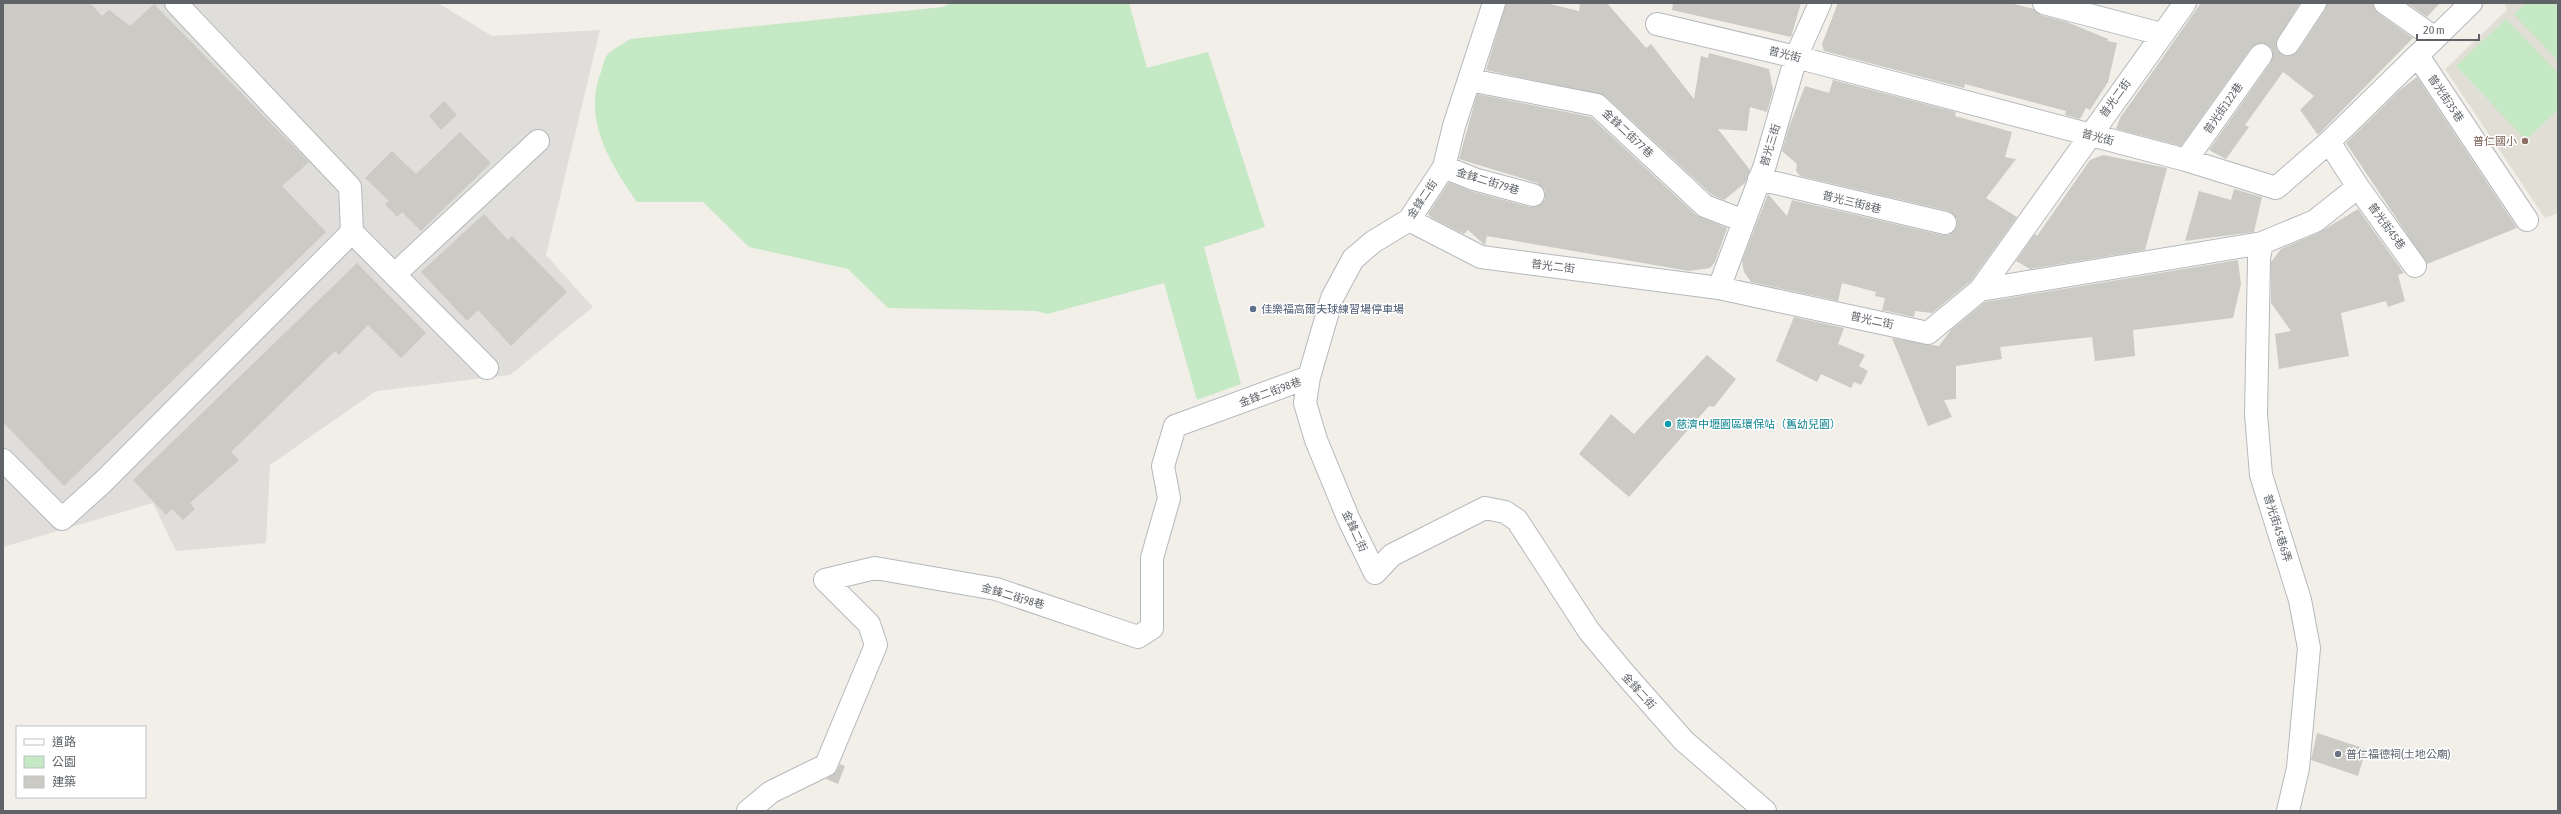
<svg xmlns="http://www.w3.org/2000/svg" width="2561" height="814" font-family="'Asap Condensed','Noto Sans TC',sans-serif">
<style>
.industrial{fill:#e0deda}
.education{fill:#e1ded6}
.green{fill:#c5e8c5}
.building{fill:#cccac5}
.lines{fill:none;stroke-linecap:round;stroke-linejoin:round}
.minor-casing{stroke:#b5b8bc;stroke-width:24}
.minor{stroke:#fff;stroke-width:22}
.education-dot{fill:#8d6e63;stroke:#fff;stroke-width:1.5}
.service-dot{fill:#5c6f8a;stroke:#fff;stroke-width:1.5}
.culture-dot{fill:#0f9aa8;stroke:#fff;stroke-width:1.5}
.worship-dot{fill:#6b7280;stroke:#fff;stroke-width:1.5}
.labels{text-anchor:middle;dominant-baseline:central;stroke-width:3;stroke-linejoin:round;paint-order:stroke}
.street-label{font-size:11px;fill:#5f6368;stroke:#fff}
.education-label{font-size:11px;fill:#785e54;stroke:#fff;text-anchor:end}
.service-label{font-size:11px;fill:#4e5e75;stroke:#fff;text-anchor:start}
.culture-label{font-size:11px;fill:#0d838f;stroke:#fff;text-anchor:start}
.worship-label{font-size:11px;fill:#5b616d;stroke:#fff;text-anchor:start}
</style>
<rect width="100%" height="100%" fill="#f1efe8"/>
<path class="industrial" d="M3,3H438L492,36L600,30L546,255L593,307L510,375L376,391L270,465L266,543L176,551L153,503L3,547Z"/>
<path class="education" d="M2504,3H2558V213L2545,218L2445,69L2507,10Z"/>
<path class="green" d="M951,3H1129L1147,68L1208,52L1265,227L1204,247L1241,384L1197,400L1164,283L1047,314L1037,311L888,308L848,269L749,247L703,202H637C611,165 582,119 601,72C603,67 604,59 607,55C612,49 624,44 630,39L943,7Z
M2526,3H2558V61L2514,14Z
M2506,19L2558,73V110L2526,140L2456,66Z"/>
<path class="building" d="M3,3H90L102,16L109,10L130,26L154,4L309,162L282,186L326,232L64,486L3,422Z
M1506,3H1546L1579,11L1580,3H1607L1646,48L1651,44L1694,99L1701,56L1708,58L1709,53L1769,69L1773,90L1767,112L1750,107L1747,131L1718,129L1750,170L1745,183L1724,200L1712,195L1605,96L1486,70Z
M1673,3H1801L1791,37L1672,10Z
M1838,3H2010L2034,9L2041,15L2067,22L2108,39V41L2117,43L2108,82L2090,110L2086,108L2080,119L2065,115L2066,111L1965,84L1964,88L1824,51L1822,44Z
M2201,3H2300L2276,43L2277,50L2287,56L2298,51L2325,10L2327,3H2373L2378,13L2413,38L2318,135L2300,110L2314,96L2283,72L2245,125L2249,127L2226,159L2209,150L2271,62L2272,49L2262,43L2251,48L2181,146L2116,129L2120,118Z
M2407,3H2440L2427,17Z
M2417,77L2517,228L2427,264L2346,143L2400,90Z
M1833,80L1956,112L1955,116L2012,132L2005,157L2016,159L1986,198L2017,217L1971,281L1932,313L1915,311L1914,317L1882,310L1885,298L1875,296L1876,292L1842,283L1838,301L1751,282L1744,272L1742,261L1768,194L1787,216L1792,200L1942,235H1949L1957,226V219L1948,211L1800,176L1796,171L1797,164L1782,151L1789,127L1805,86L1829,93Z
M1477,94L1591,117L1696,215L1727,228L1715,262L1710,268L1689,271L1487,236L1485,245L1468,230L1464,234L1432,218L1428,214L1449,182L1471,191L1530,207H1537L1545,199V191L1537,183L1459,159Z
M444,101L457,115L441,130L429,116Z
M460,132L491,163L421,231L402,212L397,217L385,204L389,201L365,178L392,151L416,174Z
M2103,155L2167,168L2145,250L2030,269L2016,261L2035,234L2037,236L2090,160Z
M2234,189L2262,197L2254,232L2185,241L2199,191L2231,200Z
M2358,209L2404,273L2398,275L2405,301L2388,307L2386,301L2341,313L2349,356L2279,369L2275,334L2291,331L2271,303V262L2281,249L2320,232Z
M484,214L508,240L512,236L567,292L511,346L478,310L467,321L421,272Z
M2238,260L2241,284L2233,318L2133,330L2135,356L2095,361L2092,337L2000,347L2002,359L1956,366V399L1944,400L1952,417L1928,426L1892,338L1939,346L1951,330L1985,302Z
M357,263L426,333L401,358L368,325L339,355L335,351L231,452L239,460L190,503L195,509L183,520L172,509L166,515L133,480Z
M1794,317L1844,328L1838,344L1865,355L1859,366L1868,371L1861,385L1854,382L1851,388L1821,374L1817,382L1776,361Z
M1707,355L1736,379L1714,407L1709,406L1629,497L1579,454L1611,414L1634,434Z
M2317,733L2366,749L2358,776L2311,760Z
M840,764L845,766L838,784L826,779L837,770Z"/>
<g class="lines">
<defs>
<path id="minor" d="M176,3L350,187L352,232L487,368
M1494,3L1454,126L1444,167L1409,220L1373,242L1353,259L1332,298L1309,377L1305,403L1316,440L1349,520L1375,573L1392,555L1485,508L1505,512L1517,520L1589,631L1624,673L1684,741L1765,811
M2044,3L2161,34
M2385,3L2435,38
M1657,24L1796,57L2186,160L2276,188L2329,142L2471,3
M2288,44L2315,3
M2418,56L2527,220
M1470,80L1597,105L1705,206L1744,221
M2186,160L2261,55
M1444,167L1474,179L1533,195
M1759,179L1945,223
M2358,187L2415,266
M1409,220L1481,257L1719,288L1928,333L1980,290L2185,3
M2262,243L2259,258L2256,414L2261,475L2300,600L2309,648L2298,768L2288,811
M395,274L538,141
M1719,288L1765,165L1796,57L1820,3
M1980,290L2262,243L2315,221L2358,187L2329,142
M3,460L62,519L103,482L352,232
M748,811L771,792L826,765L876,645L869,624L825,580L875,568L996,589L1138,637L1152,628V558L1169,498L1163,466L1175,426L1309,377"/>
</defs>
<use href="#minor" class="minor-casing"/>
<use href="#minor" class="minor"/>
</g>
<circle class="education-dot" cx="2525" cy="141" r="4"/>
<circle class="service-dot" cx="1253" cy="309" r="4"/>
<circle class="culture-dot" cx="1668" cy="424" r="4"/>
<circle class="worship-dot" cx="2338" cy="754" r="4"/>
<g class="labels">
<g class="street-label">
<text transform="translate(1785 54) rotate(14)">普光街</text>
<text transform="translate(2115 98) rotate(-54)">普光二街</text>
<text transform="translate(2446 98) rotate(56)">普光街35巷</text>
<text transform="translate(2223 108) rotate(-55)">普光街122巷</text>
<text transform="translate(1628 133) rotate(43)">金鋒二街77巷</text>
<text transform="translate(2098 137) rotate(15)">普光街</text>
<text transform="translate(1770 145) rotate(-73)">普光三街</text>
<text transform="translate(1488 181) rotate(17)">金鋒二街79巷</text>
<text transform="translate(1422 199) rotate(-56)">金鋒二街</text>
<text transform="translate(1852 202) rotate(14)">普光三街8巷</text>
<text transform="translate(2387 226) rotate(54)">普光街45巷</text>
<text transform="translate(1553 266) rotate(7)">普光二街</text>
<text transform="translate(1872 320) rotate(12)">普光二街</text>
<text transform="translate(1270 392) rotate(-20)">金鋒二街98巷</text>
<text transform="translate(2278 528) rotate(73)">普光街45巷6弄</text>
<text transform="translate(1355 531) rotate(65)">金鋒二街</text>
<text transform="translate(1013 596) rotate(16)">金鋒二街98巷</text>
<text transform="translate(1639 691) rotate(48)">金鋒二街</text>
</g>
<g class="education-label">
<text x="2517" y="141">普仁國小</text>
</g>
<g class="service-label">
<text x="1261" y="309">佳樂福高爾夫球練習場停車場</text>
</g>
<g class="culture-label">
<text x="1676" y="424">慈濟中壢園區環保站（舊幼兒園）</text>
</g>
<g class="worship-label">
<text x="2346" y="754">普仁福德祠(土地公廟)</text>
</g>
</g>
<rect width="2561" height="814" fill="none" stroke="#5f6368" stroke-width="8"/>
<rect x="16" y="726" width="130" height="72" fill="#ffffff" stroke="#bfc1c3"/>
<rect x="24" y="739" width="20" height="6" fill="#ffffff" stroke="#bfc1c3"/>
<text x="52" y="746" font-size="12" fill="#5f6368">道路</text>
<rect x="24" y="756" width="20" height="12" fill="#c5e8c5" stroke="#bfc1c3"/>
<text x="52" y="766" font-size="12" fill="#5f6368">公園</text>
<rect x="24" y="776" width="20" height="12" fill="#cccac5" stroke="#bfc1c3"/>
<text x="52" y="786" font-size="12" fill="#5f6368">建築</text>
<path d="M2417 34v6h62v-6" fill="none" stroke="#5f6368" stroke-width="2"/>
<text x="2423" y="34" font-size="12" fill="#5f6368" stroke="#ffffff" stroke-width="3" paint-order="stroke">20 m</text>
</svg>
